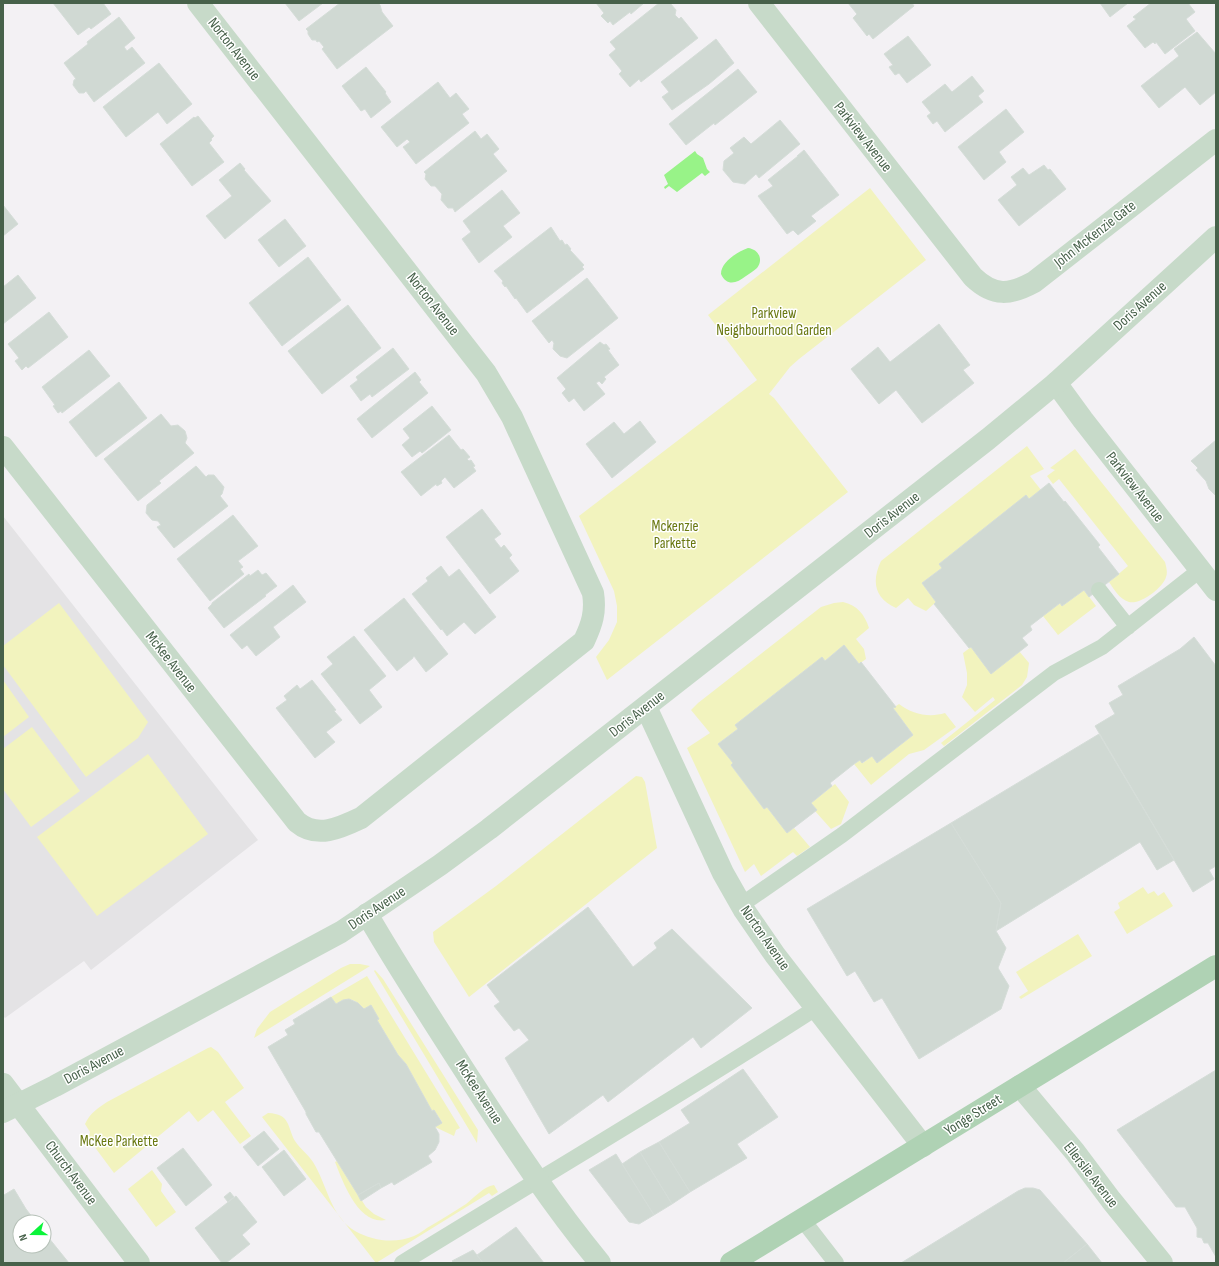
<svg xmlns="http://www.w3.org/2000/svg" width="1219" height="1266" font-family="'Sofia Sans Condensed',sans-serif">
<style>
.education{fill:#e4e3e5}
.green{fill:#f2f3be}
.water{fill:#98f388}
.building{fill:#d0d9d3;stroke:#d5ddd8}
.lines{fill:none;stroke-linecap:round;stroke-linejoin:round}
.service{stroke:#c7dac9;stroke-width:16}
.minor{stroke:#c7dac9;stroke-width:22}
.tertiary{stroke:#c7dac9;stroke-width:22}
.primary{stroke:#afd2b4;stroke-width:22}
.labels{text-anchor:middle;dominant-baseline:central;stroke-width:3;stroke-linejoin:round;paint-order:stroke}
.street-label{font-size:15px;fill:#47614a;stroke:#fff}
.park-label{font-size:15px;fill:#697810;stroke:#fff}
</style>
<rect width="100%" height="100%" fill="#f3f1f4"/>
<path class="education" d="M3,516L258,840L91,970L84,961L5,1018L3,1016Z"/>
<path class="green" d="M870,188L926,260L799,359L790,367L769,394L774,398L848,492L607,680L596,657L609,640L617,622V606L614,591L579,516L757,380L708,315Z
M1027,446L1044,469L1030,476L1041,490L1029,499L1026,496L939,564L942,568L922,583L936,602L926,611L914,605L908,598L896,608C875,598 871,582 881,561Z
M1075,449L1165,562C1166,566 1168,572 1166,577C1163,588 1140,605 1129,602C1119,599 1114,589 1109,582L1128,566L1059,479L1053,484L1047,476L1055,470L1050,468Z
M1084,590L1096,606L1058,635L1043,616L1060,603L1062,606Z
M843,602C857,605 865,615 869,628L856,639L864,649L866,659L859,664L844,645L825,661L822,658L735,725L738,729L718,744L733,763L731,765L764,809L767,807L787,833L794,828L810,847L797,856L793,852L761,876L754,864L745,872L687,748L710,733L691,710L698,703L821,607L834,603Z
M59,603L148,722L138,738L86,777L3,665V646Z
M971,647L991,673L1019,651L1029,663L1027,677L1022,685L944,746L941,743L995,700L993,697L975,712L962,697L967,685V673L963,653Z
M3,680L29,717L3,737Z
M899,704C912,714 929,718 945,713L956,727L924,750L909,754L871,785L854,764L860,760L863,763L872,756L877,763L913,735L893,708Z
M32,727L80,791L31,827L3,789V749Z
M148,754L208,834L97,916L37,837Z
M636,776L642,777L645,782L657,848L469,997L434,942L433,932L496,886Z
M835,784L849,802L841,824L831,829L815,811L816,810L811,803Z
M1143,887L1148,894L1154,891L1158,896L1164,892L1173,906L1127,934L1114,912L1120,908L1118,903Z
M1078,934L1092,956L1021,999L1019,997L1028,991L1016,972Z
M350,964H360L370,966L254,1038L257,1029L270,1012L341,968Z
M375,970L383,979L478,1130L477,1143L374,971Z
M367,976L460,1128L456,1130L454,1136L435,1127L442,1122L434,1110L432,1111L406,1064L398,1055L377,1020L355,1001L349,999L343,1000L336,1004L331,997Z
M211,1047L218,1052L244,1088L225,1102L251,1136L240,1144L213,1110L198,1122L189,1111L114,1173L91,1142L89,1136L90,1132L85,1124C90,1113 98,1108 107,1102L208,1048Z
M268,1113C291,1114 287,1127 295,1141C300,1149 308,1154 313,1162C327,1184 330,1216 355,1231C373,1241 395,1244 414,1236C421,1233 426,1228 432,1225C444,1218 455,1211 466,1204C475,1197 483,1187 494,1185L498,1192L492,1196L489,1193L376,1263L262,1117Z
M337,1161L366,1207L374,1214L386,1220C358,1225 343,1182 335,1162Z
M152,1170L162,1184L161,1191L176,1212L156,1227L128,1189Z"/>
<path class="water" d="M695,151L697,154L703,158L707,169L710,172L705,176L702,173L677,192L669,186L665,189L664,187L668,184L664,175Z
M748,248C758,249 764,259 757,268C754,271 750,273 746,276C737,283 727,287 721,274C721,262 737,252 748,248Z"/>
<path class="building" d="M53,3H103L111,14L91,29L89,27L78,35Z
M285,3H323L299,21Z
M340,3H378L380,5L382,12L393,26L337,69L322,49L324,47L319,41L317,42L316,40H312L308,34V31L306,29Z
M596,3H644L631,14L630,12L613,25L610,21L608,23L601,16L604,13Z
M659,3H670L676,10L675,15L679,19L681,17L698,38L641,82L639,79L630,87L619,74L622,71L609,55L616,49L610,42Z
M848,3H912L914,6L873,39L869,34L867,36L853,18L857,14Z
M1100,3H1128L1110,17Z
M1151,3H1188L1195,12L1186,19L1195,31L1165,54L1156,42L1155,44L1153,42L1145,48L1127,26L1136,19L1133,17Z
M119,17L135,38L124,47L127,51L132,47L145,63L94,102L86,91L84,93H79L73,85L74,80L76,79L64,63L88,44L87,42Z
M1197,32L1216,54V92L1200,105L1185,87L1159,108L1141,86L1179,56L1174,49Z
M908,36L931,65L907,83L899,73L895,75L889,67L893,65L884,54Z
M716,39L734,63L709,84L672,110L662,97L669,92L661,82Z
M159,63L192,104L167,124L158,112L126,137L103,107Z
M366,67L386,92L385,93L391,102L371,118L365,109L361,111L342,86Z
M738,69L757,92L715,125L714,123L686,145L669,124Z
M972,76L984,91L978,96L983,102L945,132L937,121L933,124L927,116L931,113L922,102L945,84L952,92Z
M438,82L450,98L456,93L469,109L462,114L469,123L416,164L403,147L410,142L407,139L397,147L381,127Z
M1006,109L1024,132L999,152L1006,162L984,180L958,147Z
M198,116L214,136L211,139L212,140L209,143L224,162L192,186L160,144L194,117L195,118Z
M780,120L800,144L759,178L756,174L745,184L733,182L723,170L724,161L734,153L730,148L744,137L751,144Z
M475,131L481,139L487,134L499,149L493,154L507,171L455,212L453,208H448L441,200L442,194L435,186H431L425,179L426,174L424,172Z
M804,150L839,195L811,216L816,221L798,235L793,230L787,234L758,196L773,186L768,180L798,156H797Z
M240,163L245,169L244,170L271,201L225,239L206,216L232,196L219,180Z
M1044,165L1048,170L1050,169L1066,189L1019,226L998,200L1017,185L1011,177L1023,168L1029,175Z
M502,190L520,213L503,226L512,237L479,263L462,239L471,232L463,221Z
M3,205L18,224L3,236Z
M285,219L306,246L279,267L258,240Z
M551,227L560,241L562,240L565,245L567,244L571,249L570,250L584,265L582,267L584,269L527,313L516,298L515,299L506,286L505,287L502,283L503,281L494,271Z
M308,257L341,300L282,346L249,303Z
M18,275L36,298L3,324V287Z
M587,278L618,318L567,358L560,356L553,349L554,343L552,340L549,343L532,321Z
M348,305L381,348L322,394L288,351Z
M49,312L68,337L28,368L26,366L22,370L15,361L19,358L8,344Z
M939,324L970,365L963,370L974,383L922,423L896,390L879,404L851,369L878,347L890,362Z
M600,342L604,345L606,344L610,349L608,350L619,365L604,377L606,379L602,384L599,381L596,383L605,394L584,411L574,398L569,402L562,393L566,389L557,378Z
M393,348L409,369L372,397L370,394L361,401L350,386L358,380L356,377Z
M89,350L110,376L62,413L61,411L58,413L53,406L55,405L42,387Z
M415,372L421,380L419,382L428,393L372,438L357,419Z
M119,382L147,418L96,457L69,422Z
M432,406L451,430L422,453L420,451L412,457L402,445L410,438L403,429Z
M161,414L171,426L178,425L185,431L187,438L185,443L194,453L159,481L161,483L138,501L104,459Z
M640,421L656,442L612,478L586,444L614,422L624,434Z
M449,435L461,450L463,449L470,457L467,459L469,461L471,460L475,466L473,467L476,471L454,488L445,477L441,481L442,483L437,486L436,484L421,496L401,472Z
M1216,440V496L1209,489L1206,481L1196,470L1198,468L1191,461Z
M196,466L206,477L208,475H214L224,487L222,494L220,496L228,506L174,548L157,527L161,525L158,521L152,520L146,513L147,505Z
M1049,483L1064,502L1065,501L1100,545L1098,547L1119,574L1089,597L1084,590L1062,606L1060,603L1030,626L1032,630L1022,638L1028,645L991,674L971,647L969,648L934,604L936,602L922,583L942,568L939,564L1026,495L1029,499Z
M482,509L501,534L494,539L501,548L504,545L512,555L509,558L519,571L490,594L446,537Z
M233,515L258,546L238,561L243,567L240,569L244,574L210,601L177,559Z
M441,566L449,577L459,569L496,617L475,634L464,622L447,636L442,629L441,630L412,594L428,581L426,578Z
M258,570L262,575L266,573L277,586L265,595L266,596L224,628L208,608L212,604V603L249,574L250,576Z
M293,585L306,602L273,627L280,637L256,656L247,645L242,649L230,635Z
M404,598L448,654L426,672L414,656L413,657V658L397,671L364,630Z
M354,636L386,676L369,690L382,707L360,724L321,674L333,664L327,657Z
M1194,637L1216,666V866L1209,870L1214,879L1193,892L1095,726L1115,714L1109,703L1123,695L1118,686L1180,649Z
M844,645L859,664L861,662L896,707L893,708L913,735L877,763L872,756L862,763L860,760L854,764L830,783L832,786L811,803L817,810L787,833L767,807L764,809L731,765L733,763L718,744L738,729L735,725L822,657L825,661Z
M312,680L336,710L334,711L342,720L326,732L335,742L315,758L276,708L287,700L284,696L297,685L300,689Z
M1099,734L1174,860L1157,870L1140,842L996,931L1001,903L951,823Z
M951,823L1001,903L996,931L1006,948L998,968L1009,986L1001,1009L919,1059L882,998L874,1002L855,971L847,976L807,909Z
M588,907L633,967L657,948L654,943L672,929L752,1008L701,1048L693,1037L608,1102L603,1095L549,1134L505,1058L529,1040L519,1028L514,1031L494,1006L500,1002L487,985Z
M331,997L336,1004L343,1000L349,999L358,1003L364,1009L371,1005L379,1019L377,1020L398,1055L406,1064L432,1111L434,1110L442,1123L435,1127L439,1134V1142L435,1150L428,1156L432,1162L394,1185L392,1182L381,1188L379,1183L358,1195L319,1132H316L306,1114V1112L268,1047L288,1035L285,1030L295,1024L293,1020Z
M743,1069L778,1117L737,1144L747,1158L690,1192L659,1142L690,1123L681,1110Z
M1216,1070V1257L1208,1243H1204L1202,1238L1197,1237V1228L1185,1207H1176L1117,1130Z
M264,1131L279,1149L258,1166L243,1147Z
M659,1142L690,1192L672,1204L640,1152Z
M183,1148L212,1185L186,1206L157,1168Z
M284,1150L306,1179L284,1196L262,1167Z
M640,1152L672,1204L654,1215L622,1164Z
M616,1154L654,1215L639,1224L629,1222L589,1170Z
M379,1183L381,1188L361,1201L358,1195Z
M1025,1188H1033L1040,1190L1087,1244L1063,1263H901L1018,1191Z
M14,1189L26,1209L36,1222H20V1246H44V1232L69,1263H3V1194L4,1195Z
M230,1192L234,1197L228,1202L224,1197Z
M236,1196L257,1222L242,1235L250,1244L226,1263H222L195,1228Z
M516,1227L544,1263H483L477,1255Z
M1087,1244L1102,1263H1063Z
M473,1250L483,1263H454L452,1261Z"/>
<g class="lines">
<path class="service" d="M1099,590L1128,627
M741,905L842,835L1054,673L1102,647L1200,570
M802,1219L836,1263
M402,1263C540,1178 680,1096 816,1008"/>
<path class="minor" d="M759,3L973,277C994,297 1010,295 1034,282L1216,140
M1056,383L1083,420L1216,590
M3,447L297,822C317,839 340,828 361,818L584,641C592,624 596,612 593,593L512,417L486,373L198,3
M646,707L723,873L744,910L775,955L923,1146
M367,914C400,971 436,1026 472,1082C512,1144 553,1206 600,1263
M3,1084L139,1263
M1020,1086L1075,1152L1111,1200L1162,1263"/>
<path class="tertiary" d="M3,1112L55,1086L341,932L440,865L489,829L988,439L1056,383L1216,237"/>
<path class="primary" d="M731,1263L1216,966"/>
</g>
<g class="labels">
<g class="street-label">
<text transform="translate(234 49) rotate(52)">Norton Avenue</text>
<text transform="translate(863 137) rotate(52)">Parkview Avenue</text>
<text transform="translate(1095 234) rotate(-38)">John McKenzie Gate</text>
<text transform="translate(433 304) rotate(52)">Norton Avenue</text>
<text transform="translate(1140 306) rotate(-42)">Doris Avenue</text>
<text transform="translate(1135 487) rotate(52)">Parkview Avenue</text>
<text transform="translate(892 515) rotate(-38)">Doris Avenue</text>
<text transform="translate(171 662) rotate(52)">McKee Avenue</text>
<text transform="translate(637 714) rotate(-38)">Doris Avenue</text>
<text transform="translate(377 908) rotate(-34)">Doris Avenue</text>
<text transform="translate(765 938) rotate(55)">Norton Avenue</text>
<text transform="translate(94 1065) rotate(-28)">Doris Avenue</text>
<text transform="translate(479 1092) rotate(57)">McKee Avenue</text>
<text transform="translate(973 1115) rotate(-32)">Yonge Street</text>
<text transform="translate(71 1173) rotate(53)">Church Avenue</text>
<text transform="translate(1091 1175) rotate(52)">Ellerslie Avenue</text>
</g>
<g class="park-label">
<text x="774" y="313">Parkview<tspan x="774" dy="17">Neighbourhood Garden</tspan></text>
<text x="675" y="526">Mckenzie<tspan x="675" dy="17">Parkette</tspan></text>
<text x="119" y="1141">McKee Parkette</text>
</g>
</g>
<rect width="1219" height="1266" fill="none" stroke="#47614a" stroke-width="8"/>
<g transform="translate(32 1234) rotate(249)"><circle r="19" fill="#ffffff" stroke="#b5c0b7"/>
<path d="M0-3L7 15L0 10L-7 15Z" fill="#0bf43a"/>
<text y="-6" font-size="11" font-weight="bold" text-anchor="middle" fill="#47614a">N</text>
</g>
</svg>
